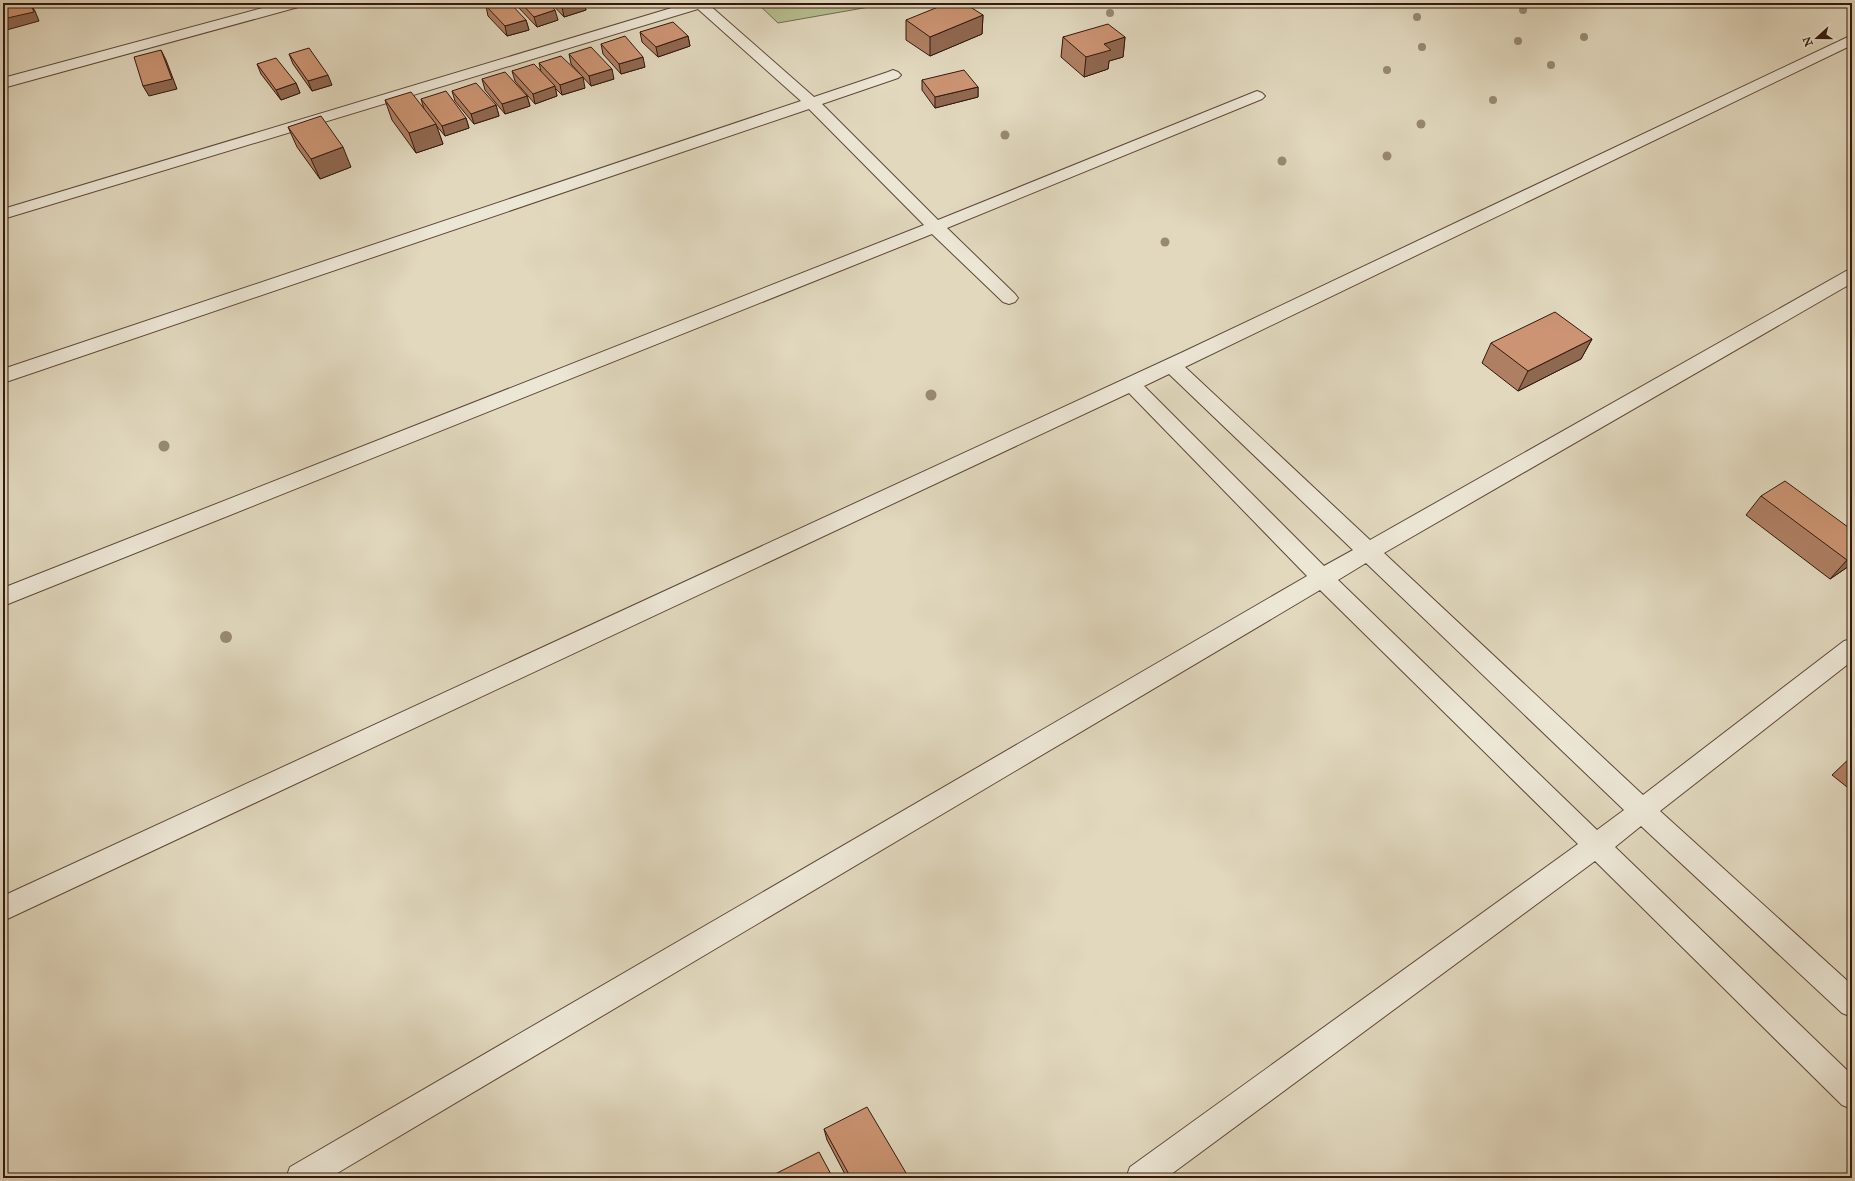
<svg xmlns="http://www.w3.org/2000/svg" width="1855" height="1181" font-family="'IM FELL Great Primer',serif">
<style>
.green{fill:#b5be90;stroke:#746b4e}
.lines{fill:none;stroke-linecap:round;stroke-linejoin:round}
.minor-casing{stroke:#5f4839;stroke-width:2}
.minor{fill:#ece6d5;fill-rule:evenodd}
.tree{fill:#978a72}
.wall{fill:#af7f63;stroke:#34180d}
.shaded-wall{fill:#8f6850;stroke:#34180d}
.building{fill:#cc9473;stroke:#34180d}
</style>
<rect width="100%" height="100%" fill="#e1d8be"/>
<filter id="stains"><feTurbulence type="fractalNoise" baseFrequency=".005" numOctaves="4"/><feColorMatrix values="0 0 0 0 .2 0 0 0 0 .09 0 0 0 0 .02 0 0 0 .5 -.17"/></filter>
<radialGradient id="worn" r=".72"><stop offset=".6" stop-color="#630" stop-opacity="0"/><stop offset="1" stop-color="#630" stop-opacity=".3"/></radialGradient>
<path class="green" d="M757,3H892L778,23Z"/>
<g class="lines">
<defs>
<path id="minor" d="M281,3H304L302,6L3,88V78Z
M688,3H707L814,97L888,72L893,70L898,72L901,75L898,78L822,104L938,220L1252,93L1257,91L1262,93L1265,96L1262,99L947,228L1015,294L1018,298L1015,302L1009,304L1003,302L932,234L3,606V588L924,225L809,109L3,383V369L801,101L698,9L3,219V209Z
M1852,35V45L1185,367L1370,540L1846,271L1852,269V283L1384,553L1643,795L1844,641L1852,639V661L1660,811L1852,985V1017L1842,1013L1641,826L1615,847L1852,1075V1109L1842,1105L1595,861L1166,1178H1126L1130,1167L1578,844L1320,590L329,1178H286L290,1167L1307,576L1129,393L3,921V896L1183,352ZM1169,374L1353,550L1324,566L1144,386ZM1366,563L1624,810L1597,830L1338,580Z"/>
</defs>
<use href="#minor" class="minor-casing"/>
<use href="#minor" class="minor"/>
</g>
<g class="tree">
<circle cx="1523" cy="10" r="4"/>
<circle cx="1110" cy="13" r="4"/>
<circle cx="1417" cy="17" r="4"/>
<circle cx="1584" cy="37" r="4"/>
<circle cx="1518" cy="41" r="4"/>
<circle cx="1422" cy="47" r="4"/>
<circle cx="1551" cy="65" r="4"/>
<circle cx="1387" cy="70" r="4"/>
<circle cx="1493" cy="100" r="4"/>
<circle cx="1421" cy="124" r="4.5"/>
<circle cx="1005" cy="135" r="4.5"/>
<circle cx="1387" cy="156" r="4.5"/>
<circle cx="1282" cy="161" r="4.5"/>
<circle cx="1165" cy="242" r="4.5"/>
<circle cx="931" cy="395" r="5.5"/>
<circle cx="164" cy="446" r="5.5"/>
<circle cx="226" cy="637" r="6"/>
</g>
<path class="wall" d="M516,3H549L558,20L537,27L517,6Z
M551,3H584L586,10L564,17Z
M486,6L526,20L529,30L507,36L488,16Z
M983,15L982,34L930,56L906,40V20Z
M640,32L688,36L690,46L658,57L642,42Z
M1063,37H1125L1123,57L1109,61L1108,69L1084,77L1061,57Z
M601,44L645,67L621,74L603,54Z
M289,54L332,85L312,91L293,64Z
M569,54L614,79L591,86L571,64Z
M539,63L585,88L562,95L555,88L557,96L535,104L515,81L512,71L541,72Z
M257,64L296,83L300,93L281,100L261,74Z
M482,79L527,96L530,106L505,114L485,90Z
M922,80L978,87V97L935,108L922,90Z
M452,91L496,105L499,116L474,124L455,101Z
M421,99L466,118L469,128L445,136L436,125L443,144L416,153L392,120L385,100L424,109Z
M288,127L351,167L320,179L297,147Z
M1592,339L1581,359L1518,391L1482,363L1491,343Z
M1761,496L1852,530V564L1830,579L1746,515Z
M1852,756V791L1832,775Z
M824,1129L909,1178H847L827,1140Z"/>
<path class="shaded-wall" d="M3,3H32L33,6H32L35,11L39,21L3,31Z
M575,3H584L586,10L564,17L562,7Z
M555,10L558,20L537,27L534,17Z
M983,15L982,34L930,56V37Z
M526,20L529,30L507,36L505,26Z
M688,36L690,46L658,57L656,47Z
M1125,37L1123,57L1109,61L1108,69L1084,77L1086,57L1104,44Z
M161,50L166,60L177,89L149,96L143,86Z
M643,57L645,67L621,74L619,64Z
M612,69L614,79L591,86L589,76Z
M328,75L332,85L312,91L308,81Z
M583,77L585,88L562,95L560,85Z
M296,83L300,93L281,100L276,90Z
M555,86L557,96L535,104L533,94Z
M978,87V97L935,108V97Z
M527,96L530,106L505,114L502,104Z
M496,105L499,116L474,124L471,114Z
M466,118L469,128L445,136L442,126Z
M436,124L443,144L416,153L409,133Z
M343,147L351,167L320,179L311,159Z
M1592,339L1581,359L1518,391L1528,371Z
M1852,556V564L1830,579L1847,560Z"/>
<path class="building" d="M23,3H30L34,12L3,19V8Z
M495,3H510L526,20L505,26L486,6Z
M521,3H549L555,10L534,17Z
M558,3H575L562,7Z
M948,3H964L983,15L930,37L906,20Z
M673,22L688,36L656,47L640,32Z
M1108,24L1125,37L1104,44L1111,50L1086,57L1063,37Z
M625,36L643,57L619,64L601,44Z
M591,47L612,69L589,76L569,54Z
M309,48L328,75L308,81L289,54Z
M161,50L172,79L143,86L134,57Z
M561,56L583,77L560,85L539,63Z
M276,58L296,83L276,90L257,64Z
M534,64L555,86L533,94L512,71Z
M964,70L978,87L935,97L922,80Z
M505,72L527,96L502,104L482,79Z
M476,83L496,105L471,114L452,91Z
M446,91L466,118L442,126L421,99Z
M411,92L436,124L409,133L385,100Z
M321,116L343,147L311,159L288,127Z
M1555,312L1592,339L1528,371L1491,343Z
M1785,481L1852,530V556L1847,560L1761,496Z
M867,1107L909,1178H851L824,1129Z
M819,1152L833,1178H777L775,1174Z"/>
<rect width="1855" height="1181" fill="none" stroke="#e1d8be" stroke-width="16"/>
<rect x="4" y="4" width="1847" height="1173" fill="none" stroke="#34180d" stroke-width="2"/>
<rect x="8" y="8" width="1839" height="1165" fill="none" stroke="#34180d"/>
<g transform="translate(1817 38) rotate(249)" stroke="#ece6d5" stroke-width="3" paint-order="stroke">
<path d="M0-3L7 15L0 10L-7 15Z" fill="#34180d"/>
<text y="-6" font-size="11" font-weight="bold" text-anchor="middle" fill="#34180d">N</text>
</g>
<rect width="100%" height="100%" filter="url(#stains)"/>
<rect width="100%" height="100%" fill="url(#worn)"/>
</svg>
